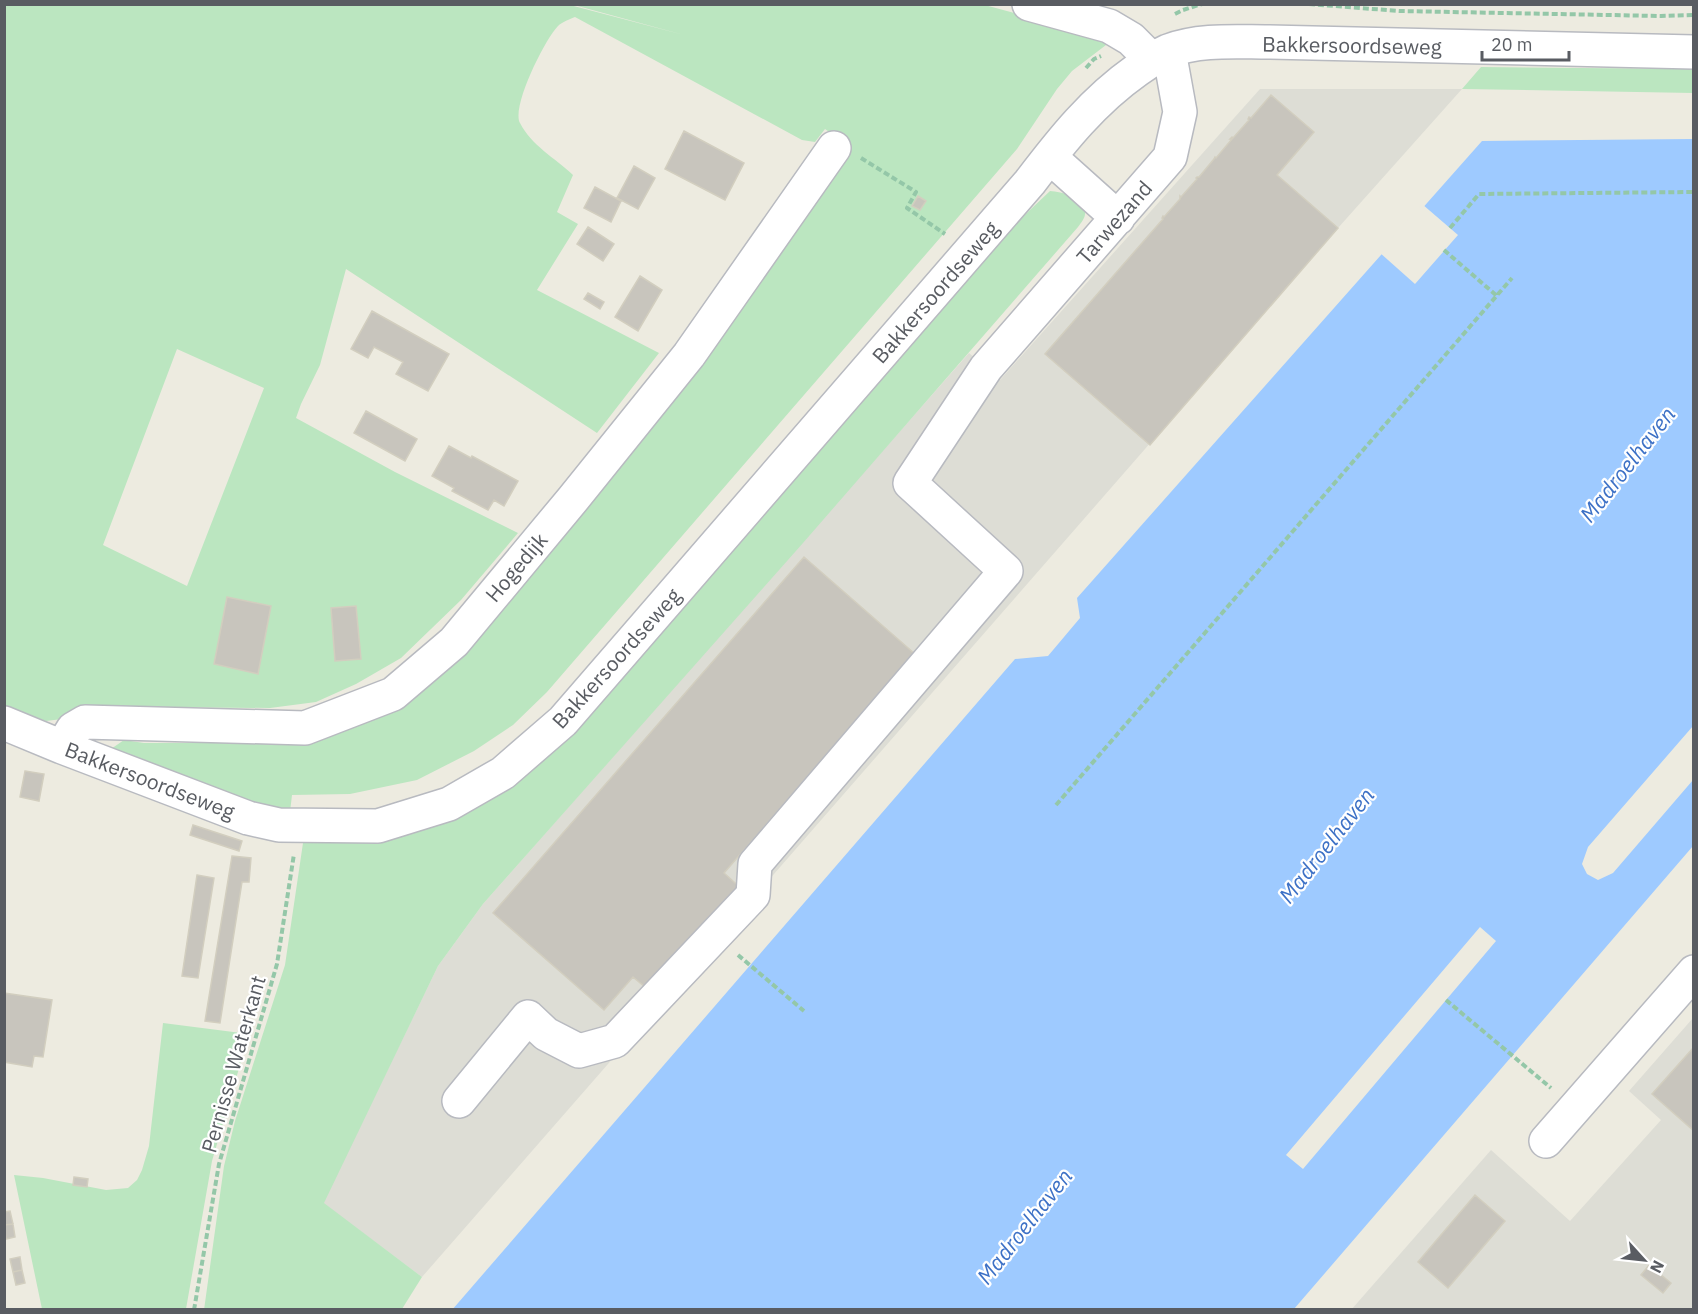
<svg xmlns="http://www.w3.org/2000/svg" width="1698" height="1314" font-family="'IBM Plex Sans',sans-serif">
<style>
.industrial{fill:#ddddd5}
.green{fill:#bbe6c0;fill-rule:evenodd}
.water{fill:#9ecaff}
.pier{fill:#edebe0}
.building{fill:#c8c5bd;stroke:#d2cebf;stroke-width:1.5}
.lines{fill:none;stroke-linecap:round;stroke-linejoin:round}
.minor-casing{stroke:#b8bac0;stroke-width:36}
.path{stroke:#94c7a8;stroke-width:4;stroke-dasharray:6 3;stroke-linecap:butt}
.minor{stroke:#fff;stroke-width:33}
.labels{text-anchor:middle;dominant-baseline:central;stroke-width:4.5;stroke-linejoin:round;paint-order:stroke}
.street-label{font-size:21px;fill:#595c62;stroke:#fff}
.water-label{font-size:22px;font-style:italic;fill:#3d71c6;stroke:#fff}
</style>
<rect width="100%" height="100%" fill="#edebe0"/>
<path class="industrial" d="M1260,89H1462L1338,228L422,1277L323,1203L438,966L483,904L969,353L1000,380Z
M1693,1018V1309L1351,1310L1491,1150L1570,1221L1661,1120L1629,1091Z"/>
<path class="green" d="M981,4L1088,33L1102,39L1106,45L1072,71L1057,89L1017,149L547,692L513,725L474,751L417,780L350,794L292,795L290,812L238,799L111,749L124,740L144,743H277L408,694L848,145L825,129L815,142L802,140L575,17C570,19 562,22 558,26C545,39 511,107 520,123C531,145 555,158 573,175L557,212L578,224L537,290L659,353L597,433L346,269L320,365L301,404L296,418L395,472L518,533L461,600L401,658L356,684L316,702L270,708L158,707L46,721L5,706V5H570L684,35L574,5ZM177,349L264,388L187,586L103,545Z
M1481,67L1693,69V93L1462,89Z
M1050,191C1062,192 1088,197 1085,214C1085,218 1081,223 1078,227L803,543L483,904L438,966L324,1203L422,1277L402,1309L204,1310L224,1166L235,1121L285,965L303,843L373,839L530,767L592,714L1012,227Z
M163,1023L249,1034L212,1161L186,1309H42L14,1175L43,1178L106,1190L128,1188L137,1180L142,1170L149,1146Z"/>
<path class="water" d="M1693,139V846L1294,1309L452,1310L1015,659L1048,656L1080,618L1077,598L1482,141Z"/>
<path class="pier" d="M1422,204L1458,235L1415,284L1379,252Z
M1693,726V780L1613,873L1598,880L1587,874L1582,864L1588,847Z
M1480,927L1496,941L1303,1169L1286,1155Z"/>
<path class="building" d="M1271,95L1314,132L1277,175L1338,228L1150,445L1045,354L1163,219L1162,218L1163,216L1164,217L1180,199V196L1181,197L1197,179L1196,178L1197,177H1199L1214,159L1215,157L1216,158L1232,139H1230L1232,137L1233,138L1249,120L1248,119L1249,117L1251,118Z
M684,131L744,163L725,200L665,169Z
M634,166L655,178L638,209L617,198Z
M595,187L621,201L611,222L584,208Z
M918,196L926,201L920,210L912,206Z
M588,227L614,244L603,261L577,244Z
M640,276L662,290L638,331L615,317Z
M588,293L604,302L600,309L584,299Z
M372,311L449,354L428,391L396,374L403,362L374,347L368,358L351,349Z
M366,411L417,439L405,461L354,433Z
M449,446L471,458L472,456L518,481L504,506L494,500L488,510L452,491L454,488L432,476Z
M804,557L915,654L724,873L743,890L652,993L633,977L604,1010L493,913Z
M227,597L271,606L258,674L214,664Z
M356,606L361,659L335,661L331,608Z
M25,771L44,774L39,801L20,797Z
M193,825L242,841L239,851L190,835Z
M232,856L251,858L249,882H242L220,1023L205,1021Z
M197,875L214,878L198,978L182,976Z
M4,993L52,1000L43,1057L34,1056L32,1067L4,1062Z
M1694,1047V1131L1652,1094Z
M74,1177L88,1179L87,1187L73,1185Z
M1475,1195L1505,1221L1448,1288L1418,1262Z
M10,1211L13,1224L4,1225V1212Z
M13,1224L15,1237L6,1239L4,1225Z
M20,1257L22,1270L13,1272L10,1259Z
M1649,1265L1671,1283L1663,1293L1641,1275Z
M22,1270L25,1283L16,1285L13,1272Z"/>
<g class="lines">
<defs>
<path id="minor" d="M1029,4L1109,26L1131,39L1152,60
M1050,157L1118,218
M4,723L62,747L248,818L279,825L378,826L449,804L503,773L563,721L1030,182C1062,140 1093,101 1137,70C1147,63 1157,56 1168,51C1200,39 1235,42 1268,42L1694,52
M62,747L73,729L85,722L305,728L393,694L454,642L573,499L689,355L834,148
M459,1101L528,1017L546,1034L579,1051L615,1041L753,895L755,864L1006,571L910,483L986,368L1170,157L1180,112L1169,51
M1546,1141L1694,972"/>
</defs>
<use href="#minor" class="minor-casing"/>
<path class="path" d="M1309,4L1399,11L1661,16L1694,15
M1175,14L1183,10L1202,4
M1086,68L1094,59L1101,56
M861,158L916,192L907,208L945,234
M1450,228L1479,194L1694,192
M1444,250L1497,296
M1056,805L1512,278
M738,955L804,1011
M1446,1000L1551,1088
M194,1310L219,1164L277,964L294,854"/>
<use href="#minor" class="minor"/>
</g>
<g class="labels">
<g class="street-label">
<text transform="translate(1352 45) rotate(1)">Bakkersoordseweg</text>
<text transform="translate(1114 222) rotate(-49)">Tarwezand</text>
<text transform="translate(935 292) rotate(-49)">Bakkersoordseweg</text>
<text transform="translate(516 567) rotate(-50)">Hogedijk</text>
<text transform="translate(616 658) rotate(-48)">Bakkersoordseweg</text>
<text transform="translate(150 780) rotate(21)">Bakkersoordseweg</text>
<text transform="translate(233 1064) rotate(-74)">Pernisse Waterkant</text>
</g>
<g class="water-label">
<text transform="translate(1627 464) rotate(-52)">Madroelhaven</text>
<text transform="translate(1326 845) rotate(-52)">Madroelhaven</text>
<text transform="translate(1024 1226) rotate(-52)">Madroelhaven</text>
</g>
</g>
<rect width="1698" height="1314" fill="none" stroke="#595c62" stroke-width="12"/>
<g transform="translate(1644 1260) rotate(117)" stroke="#ffffff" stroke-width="4.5" paint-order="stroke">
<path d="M0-4.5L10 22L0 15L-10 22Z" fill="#595c62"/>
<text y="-9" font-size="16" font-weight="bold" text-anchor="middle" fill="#595c62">N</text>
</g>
<path d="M1482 51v9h87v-9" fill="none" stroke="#595c62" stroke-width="3"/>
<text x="1491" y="51" font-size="18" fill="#595c62" stroke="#ffffff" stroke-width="4.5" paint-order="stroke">20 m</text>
</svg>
